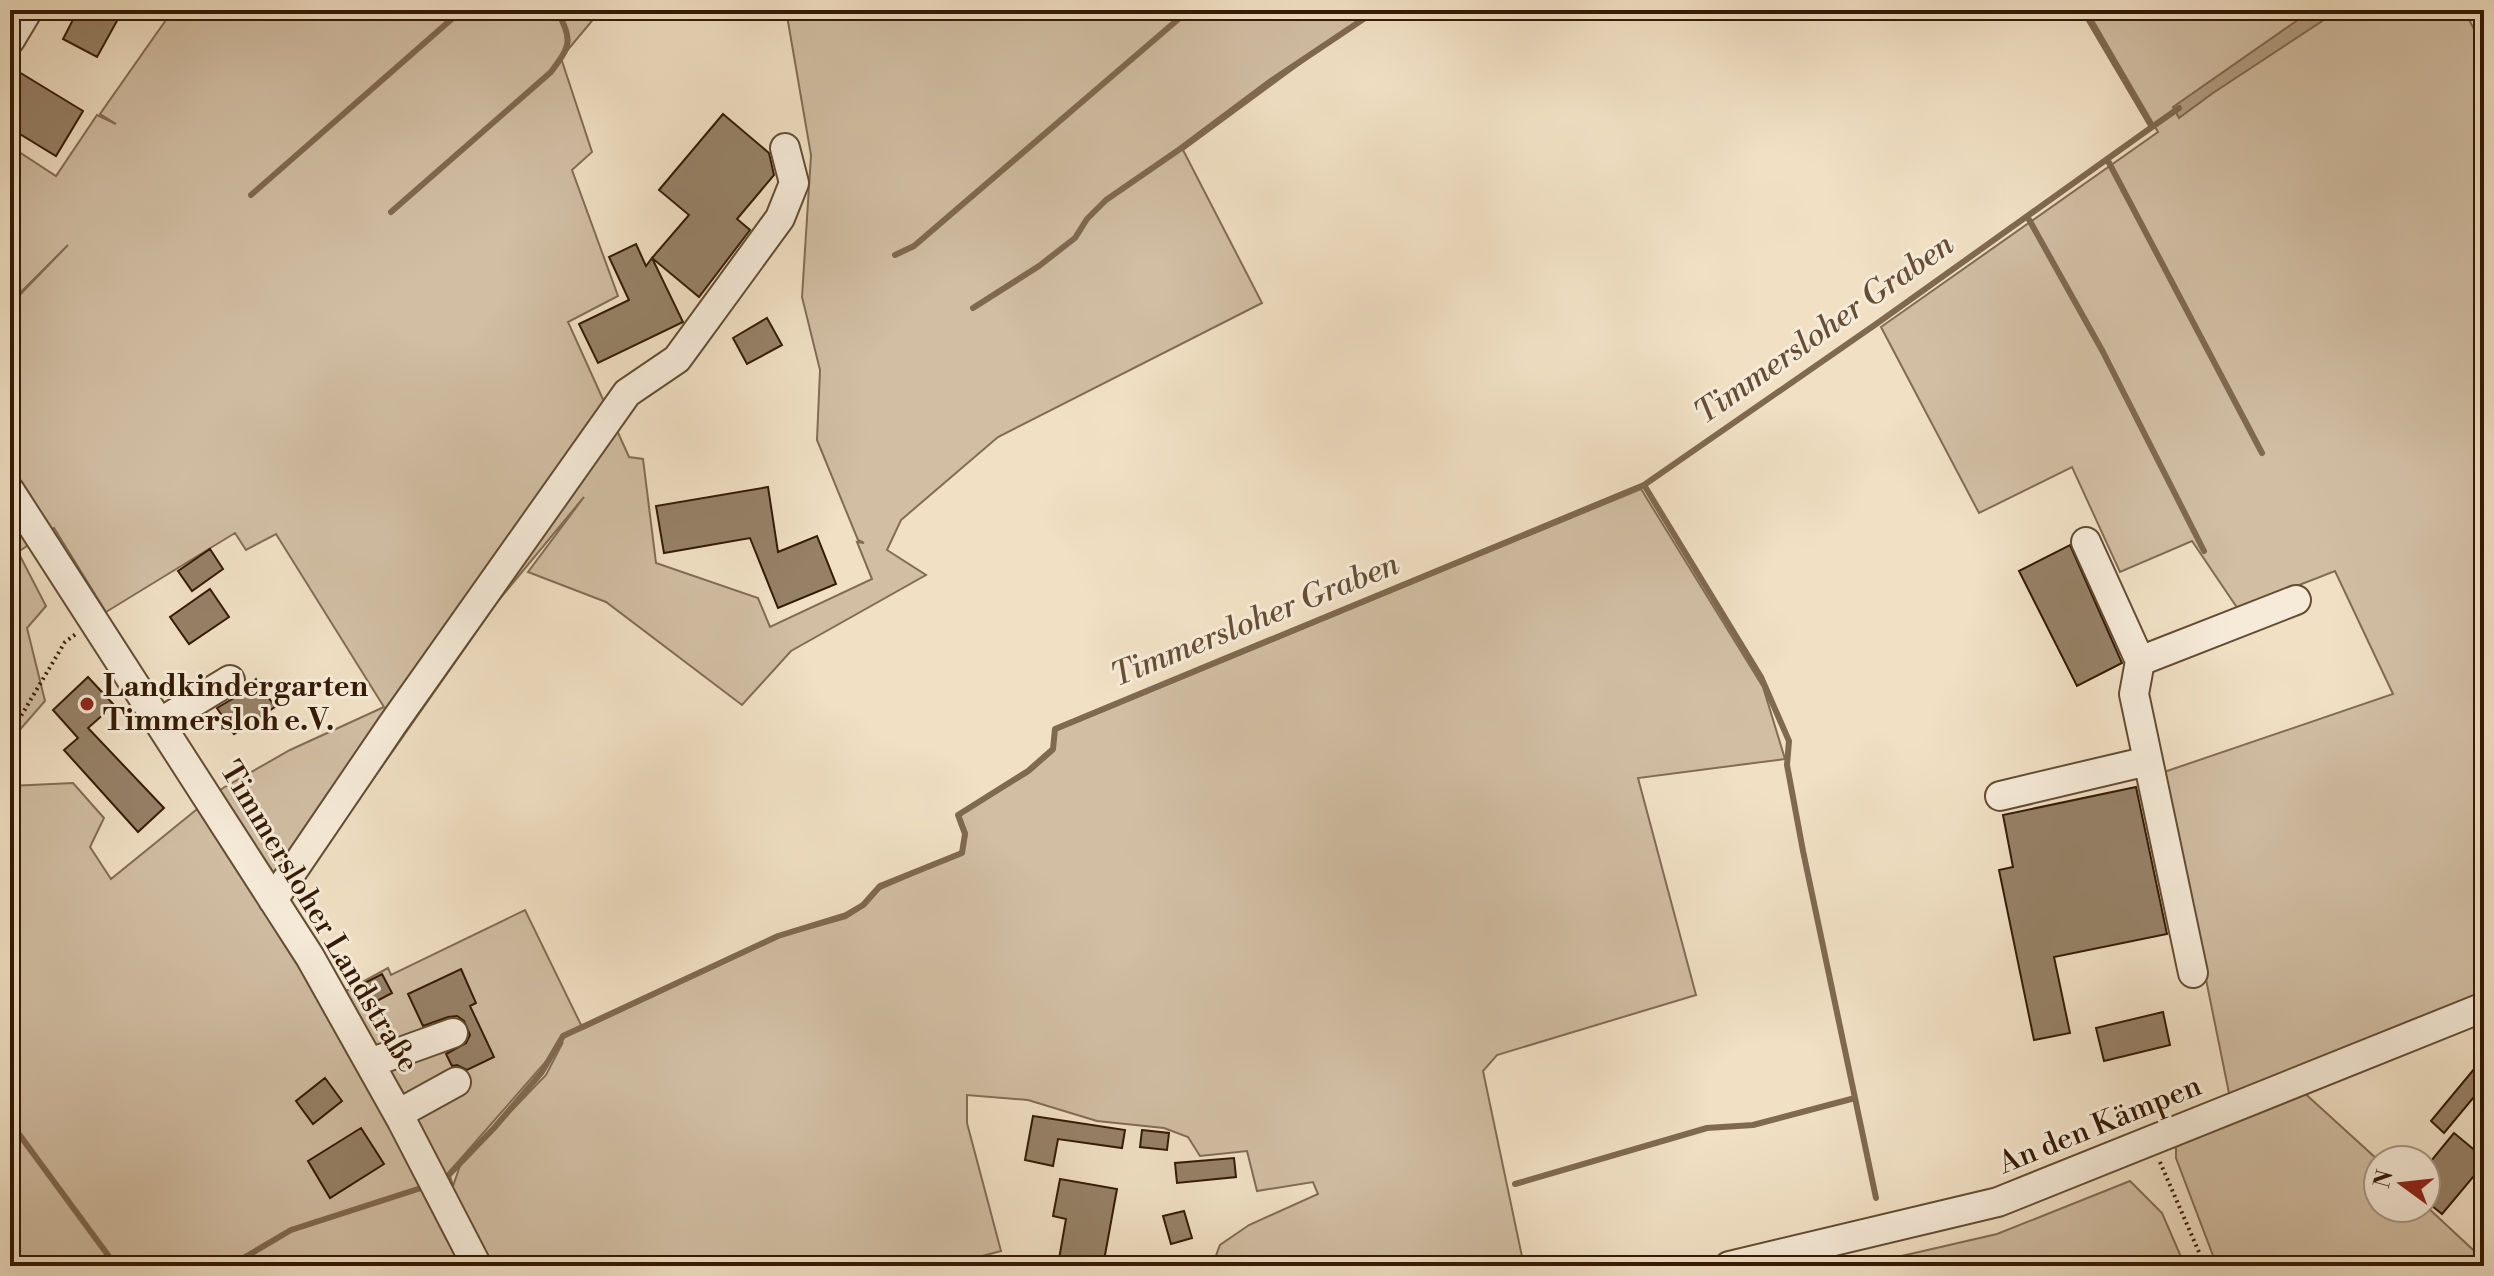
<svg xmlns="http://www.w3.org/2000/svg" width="2494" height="1276" font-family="'Libre Bodoni',serif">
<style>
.green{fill:#d1bea3;stroke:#826c53;stroke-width:2;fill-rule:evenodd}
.water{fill:#b19d82;stroke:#7f694f;stroke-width:2}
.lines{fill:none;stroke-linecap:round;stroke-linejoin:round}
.stream{stroke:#7f694f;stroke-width:6}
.building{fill:#968167;stroke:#341a03;stroke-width:2}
.minor-casing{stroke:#634c33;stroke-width:32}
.path{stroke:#341a03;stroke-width:4;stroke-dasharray:2 4;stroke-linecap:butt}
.minor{stroke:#f6ebd9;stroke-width:28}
.poi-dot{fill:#8f2418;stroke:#f6ebd9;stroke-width:3}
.labels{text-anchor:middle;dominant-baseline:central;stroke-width:6;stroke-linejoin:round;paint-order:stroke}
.poi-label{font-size:30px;font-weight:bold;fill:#341a03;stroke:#f6ebd9;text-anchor:start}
.street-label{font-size:30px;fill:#341a03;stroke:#f6ebd9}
.water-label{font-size:32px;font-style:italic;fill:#664e36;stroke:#f6ebd9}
</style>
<rect width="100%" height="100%" fill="#f1e0c4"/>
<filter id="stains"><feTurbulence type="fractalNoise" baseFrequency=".0025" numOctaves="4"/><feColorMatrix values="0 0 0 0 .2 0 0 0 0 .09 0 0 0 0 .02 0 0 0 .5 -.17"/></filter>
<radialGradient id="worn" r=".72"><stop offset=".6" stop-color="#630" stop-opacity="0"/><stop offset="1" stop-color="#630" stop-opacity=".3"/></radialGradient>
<path class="green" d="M173,10H601L561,58L592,152L572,170L618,296L568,322L629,457L643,459L656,563L758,598L770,627L872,579L857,542L864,543L858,540L817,440L820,370L802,297L811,155L786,10H1373L1183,150L1262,303L998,437L901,520L887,550L926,575L791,651L742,705L606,602L528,572L584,497L498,601L287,902L346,991L388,968L391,975L525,910L583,1029L779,937L846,918L865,906L880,889L963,853L967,833L960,815L1029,773L1054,751L1055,731L1641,489L1763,687L1785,759L1638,778L1696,995L1497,1055L1483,1071L1524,1266H1212L1220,1245L1249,1225L1318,1194L1313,1182L1257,1191L1247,1151L1200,1156L1188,1137L1164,1128L1097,1121L1028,1100L967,1095V1123L1001,1251L945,1266H10V786L73,783L104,818L90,847L111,879L223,788L290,750L384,707L276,534L246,550L235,533L106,612L54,528L18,552L46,606L27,628L45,701L10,741V305L68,245L10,303V146L56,176L97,115L116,124L100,114ZM563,1042L546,1075L461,1163L453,1186L449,1172Z
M2087,10H2464L2484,48V994L2230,1098L2164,772L2393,694L2335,571L2238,609L2192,541L2120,572L2072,467L1979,513L1881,327L2158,132Z
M2300,1089L2378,1160V1208H2426V1206L2484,1260V1266H2217L2176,1158V1141Z
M2130,1181L2162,1213L2185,1266H1858L1997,1234Z"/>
<path class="water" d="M2312,10H2339L2213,93L2179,118L2173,107Z"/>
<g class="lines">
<path class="stream" d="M2083,10L2152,127L2179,108
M2107,159L2262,453
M251,195L462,10
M391,212L551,72C572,44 572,41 557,10
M2027,216L2103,352L2204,551
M895,255L914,246L1189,10
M973,308L1039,266L1075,238L1087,219L1106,200L1180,149L1271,81L1377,10
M1855,1098L1876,1198
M10,1122L116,1266
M444,1180L494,1128L542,1072L563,1036L778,936L846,915L863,905L880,886L962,853L965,834L958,815L1028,771L1053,749L1055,729L1644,485L1879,322L2152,127
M1515,1184L1707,1128L1753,1125L1855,1098L1803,851L1787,765L1789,741L1761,677L1644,485
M230,1266L291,1230L421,1188"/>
</g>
<path class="building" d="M78,10H123L97,57L63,39Z
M19,72L83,111L56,156L10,128V87Z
M723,114L769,153L774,175L737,219L750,230L699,297L652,258L689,215L659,190Z
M636,244L646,266L652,258L683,322L598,363L579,324L629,300L609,257Z
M767,318L782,345L747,364L733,338Z
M768,487L778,552L817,536L836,584L778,608L750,538L664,553L656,506Z
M2070,545L2122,663L2077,686L2019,571Z
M210,549L223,569L192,591L178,571Z
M210,589L229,617L189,644L170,617Z
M88,677L114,705L88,728L164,808L138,832L64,750L78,738L53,710Z
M256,679L275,707L234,734L217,708L239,695Z
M2136,787L2167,934L2054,957L2070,1033L2034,1040L1999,870L2013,867L2003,815Z
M461,969L476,1003L470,1006L494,1057L467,1070L457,1065L452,1066L446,1054L466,1043L470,1035L464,1021L457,1016L448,1017L423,1026L408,994Z
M382,974L392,993L362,1009L351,990Z
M2163,1012L2170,1045L2104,1061L2096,1028Z
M2484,1057V1085L2444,1133L2431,1121Z
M325,1078L342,1101L313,1124L296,1101Z
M1033,1116L1125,1130L1122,1148L1058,1139L1053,1166L1025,1160Z
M361,1128L384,1164L330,1198L308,1161Z
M1142,1130L1169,1133L1167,1150L1140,1147Z
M2454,1133L2484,1158V1164L2442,1214L2426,1201V1167Z
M1234,1158L1236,1177L1177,1183L1175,1163Z
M1060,1179L1117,1189L1103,1266L1059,1259L1066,1219L1053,1216Z
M1184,1211L1192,1238L1171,1244L1163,1216Z"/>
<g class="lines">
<defs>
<path id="minor" d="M10,40L28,10
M10,491L310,957L402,1121L477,1266
M2086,542L2140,661L2134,694L2193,973
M2140,661L2296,600
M161,722L230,680
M2000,796L2148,761
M273,900L392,725L627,393L677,359L780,218L794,183L785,148
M370,1063L453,1033
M398,1114L456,1082
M1729,1266L1998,1202L2484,1007"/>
</defs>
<use href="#minor" class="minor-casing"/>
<path class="path" d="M10,729L15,726L65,642L76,634
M2160,1162L2205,1266"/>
<use href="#minor" class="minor"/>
</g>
<circle class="poi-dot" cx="87" cy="704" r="8"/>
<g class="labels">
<g class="poi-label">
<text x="103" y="687">Landkindergarten<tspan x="103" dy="34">Timmersloh e.V.</tspan></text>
</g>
<g class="street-label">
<text transform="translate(319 917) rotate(59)">Timmersloher Landstraße</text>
<text transform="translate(2100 1125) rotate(-22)">An den Kämpen</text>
</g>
<g class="water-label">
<text transform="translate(1824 329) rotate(-35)">Timmersloher Graben</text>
<text transform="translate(1255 620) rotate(-22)">Timmersloher Graben</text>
</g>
</g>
<rect width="2494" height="1276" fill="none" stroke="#f1e0c4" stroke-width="40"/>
<rect x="12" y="12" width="2470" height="1252" fill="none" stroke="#341a03" stroke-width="4"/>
<rect x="20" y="20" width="2454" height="1236" fill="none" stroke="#341a03" stroke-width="2"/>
<g transform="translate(2402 1184) rotate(285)"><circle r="38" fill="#f6ebd9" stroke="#a89783" stroke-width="2"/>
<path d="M0-6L14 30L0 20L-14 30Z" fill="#8f2418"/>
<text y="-12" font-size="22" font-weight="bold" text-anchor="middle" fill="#341a03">N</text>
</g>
<rect width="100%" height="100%" filter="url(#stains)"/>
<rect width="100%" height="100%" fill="url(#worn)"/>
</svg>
